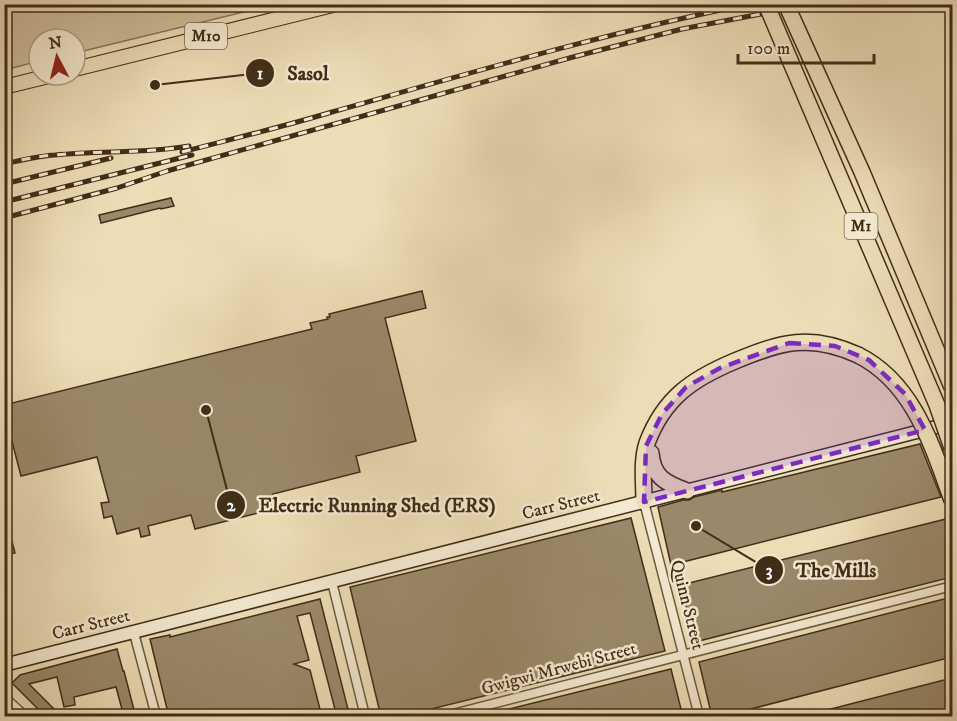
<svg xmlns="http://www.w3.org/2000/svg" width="957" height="721" font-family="'IM FELL DW Pica',serif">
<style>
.green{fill:#cfbf9b;stroke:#88765a;stroke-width:1.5}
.building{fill:#99896a;stroke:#402e18;stroke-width:1.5}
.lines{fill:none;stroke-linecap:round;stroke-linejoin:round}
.street-casing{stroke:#6b5a40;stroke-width:11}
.secondary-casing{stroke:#402e18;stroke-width:15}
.primary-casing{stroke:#402e18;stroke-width:16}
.highway-casing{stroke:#402e18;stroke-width:18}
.street{stroke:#f3e9d0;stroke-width:8}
.secondary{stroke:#f3e9d0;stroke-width:12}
.primary{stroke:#ecddb6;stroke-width:14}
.highway{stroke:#ecddb6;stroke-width:15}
.rail-casing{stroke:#402e18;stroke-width:5}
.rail{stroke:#f3e9d0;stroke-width:3;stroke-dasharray:9;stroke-linecap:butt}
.highway-bridge-casing{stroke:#402e18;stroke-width:18;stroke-linecap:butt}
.highway-bridge{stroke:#ecddb6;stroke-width:15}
.marked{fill:#7b2cbf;fill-opacity:0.2;stroke:#7b2cbf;stroke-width:4.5;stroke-dasharray:12 8;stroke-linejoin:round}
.labels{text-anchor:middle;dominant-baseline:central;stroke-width:5;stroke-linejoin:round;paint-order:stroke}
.shield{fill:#f3e9d0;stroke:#76664f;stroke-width:1.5}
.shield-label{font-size:16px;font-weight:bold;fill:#402e18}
.street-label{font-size:18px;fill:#402e18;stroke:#f3e9d0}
.leader{fill:none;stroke:#402e18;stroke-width:2}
.callout-dot{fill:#402e18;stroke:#f3e9d0;stroke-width:2}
.mark-label{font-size:18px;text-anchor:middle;font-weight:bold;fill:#fff}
.callout-label{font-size:20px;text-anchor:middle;font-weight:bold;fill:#402e18;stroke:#f3e9d0;stroke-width:5;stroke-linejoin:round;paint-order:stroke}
</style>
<rect width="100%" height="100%" fill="#ecddb6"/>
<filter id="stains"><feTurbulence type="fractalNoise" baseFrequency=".00333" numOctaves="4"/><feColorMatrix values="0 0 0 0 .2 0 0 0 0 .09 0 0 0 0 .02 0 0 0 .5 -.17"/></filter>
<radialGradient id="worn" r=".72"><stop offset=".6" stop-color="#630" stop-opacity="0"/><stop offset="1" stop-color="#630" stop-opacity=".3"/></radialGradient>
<path class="green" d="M4,5L5,4L272,5L75,53V39H39V61L5,70Z"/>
<path class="building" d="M171,198L174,206L161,209L160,208L101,223L99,215Z
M422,291L426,308L385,318L416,441L356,456L360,472L273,494L276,506L261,510L262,512L195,529L191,515L148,526L150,535L141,537L139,528L117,534L112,516L104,518L101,503L109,502L97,457L21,476L4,411V405L312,329L310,323L328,319L327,317H330L329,314Z
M920,444L941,497L671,565L658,507L683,500H689L694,497L722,490V492Z
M631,518L665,651L399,717H381L350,587Z
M950,518L952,528V577L695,642L681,585Z
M10,534L15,553L4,555V536Z
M952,597V657L720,717H712L699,662Z
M320,599L350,717H337L310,613L297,616L309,660L294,664L310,670L322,717H169L150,639L170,635V637Z
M117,649L123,671H124L134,710L123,713L116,687L74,697L75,705L64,707L57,677L29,684L62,717H46L12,683L20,675Z
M671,669L683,717H490L489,714Z
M952,678V717H811V714Z"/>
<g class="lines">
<defs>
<path id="street" d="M644,502L699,716
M332,582L365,716
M134,633L156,716
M4,697L25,716
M445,716L952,586"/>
<path id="secondary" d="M4,665L952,423"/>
<path id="primary" d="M75,69L337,4
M4,87L53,75"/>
<path id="highway" d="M651,453C653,477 665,483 687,491
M644,502C644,484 641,461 647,443C664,398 692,379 735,361C781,342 810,333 858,355"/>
</defs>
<use href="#street" class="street-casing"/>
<use href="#secondary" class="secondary-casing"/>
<use href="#primary" class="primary-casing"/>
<use href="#highway" class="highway-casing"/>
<use href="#street" class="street"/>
<use href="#secondary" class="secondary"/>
<use href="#primary" class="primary"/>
<use href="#highway" class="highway"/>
<defs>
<path id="rail" d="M182,152C232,139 282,127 332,112C470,73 609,32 750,4
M4,164C21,160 38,156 55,155C99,150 145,154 189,146
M4,184L111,158
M4,202L192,155
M4,218L117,188L167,171L573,57L682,29L813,4"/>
</defs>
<use href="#rail" class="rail-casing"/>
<use href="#rail" class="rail"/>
<defs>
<path id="highway-bridge" d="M766,4L937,405L952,448
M786,4L862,172L952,387
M858,355C914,383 932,446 952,500"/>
</defs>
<use href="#highway-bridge" class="highway-bridge-casing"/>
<use href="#highway-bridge" class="highway-bridge"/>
</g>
<path class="marked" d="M789,343L835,346L869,360L905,394L925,430L644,502L646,446L662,414L686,387L720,368Z"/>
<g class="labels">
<g class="shield">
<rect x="185" y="23" width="42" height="26" rx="4.5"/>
<rect x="844.5" y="213" width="33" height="26" rx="4.5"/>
</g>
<g class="shield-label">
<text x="206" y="36">M10</text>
<text x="861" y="226">M1</text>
</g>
<g class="street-label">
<text transform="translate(561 505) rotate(-14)">Carr Street</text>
<text transform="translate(687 605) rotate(76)">Quinn Street</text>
<text transform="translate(91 625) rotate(-14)">Carr Street</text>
<text transform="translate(559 669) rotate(-15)">Gwigwi Mrwebi Street</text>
</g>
</g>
<path class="leader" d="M155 85L260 73M206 410L231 505M696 526L769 570"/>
<g class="callout-dot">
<circle cx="155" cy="85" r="6"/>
<circle cx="206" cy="410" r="6"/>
<circle cx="696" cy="526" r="6"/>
<circle cx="260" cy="73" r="15"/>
<circle cx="231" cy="505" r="15"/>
<circle cx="769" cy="570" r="15"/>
</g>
<g class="mark-label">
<text x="260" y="79">1</text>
<text x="231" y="511">2</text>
<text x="769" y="576">3</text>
</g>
<g class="callout-label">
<text x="308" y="80">Sasol</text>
<text x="377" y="512">Electric Running Shed (ERS)</text>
<text x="836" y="577">The Mills</text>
</g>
<rect width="957" height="721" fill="none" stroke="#ecddb6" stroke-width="24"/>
<rect x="6" y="6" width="945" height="709" fill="none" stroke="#402e18" stroke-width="3"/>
<rect x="12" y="12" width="933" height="697" fill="none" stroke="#402e18" stroke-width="1.5"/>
<g transform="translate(57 57) rotate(353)"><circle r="28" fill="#f3e9d0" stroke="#ab9e86" stroke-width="1.5"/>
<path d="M0-4.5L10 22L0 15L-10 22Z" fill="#8f2418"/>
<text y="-9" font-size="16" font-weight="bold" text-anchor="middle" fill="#402e18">N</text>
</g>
<path d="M738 54v9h136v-9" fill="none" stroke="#402e18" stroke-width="3"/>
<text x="747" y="54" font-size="18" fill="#402e18" stroke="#f3e9d0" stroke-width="4.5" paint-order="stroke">100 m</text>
<rect width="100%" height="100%" filter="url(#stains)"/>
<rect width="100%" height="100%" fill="url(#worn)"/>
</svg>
